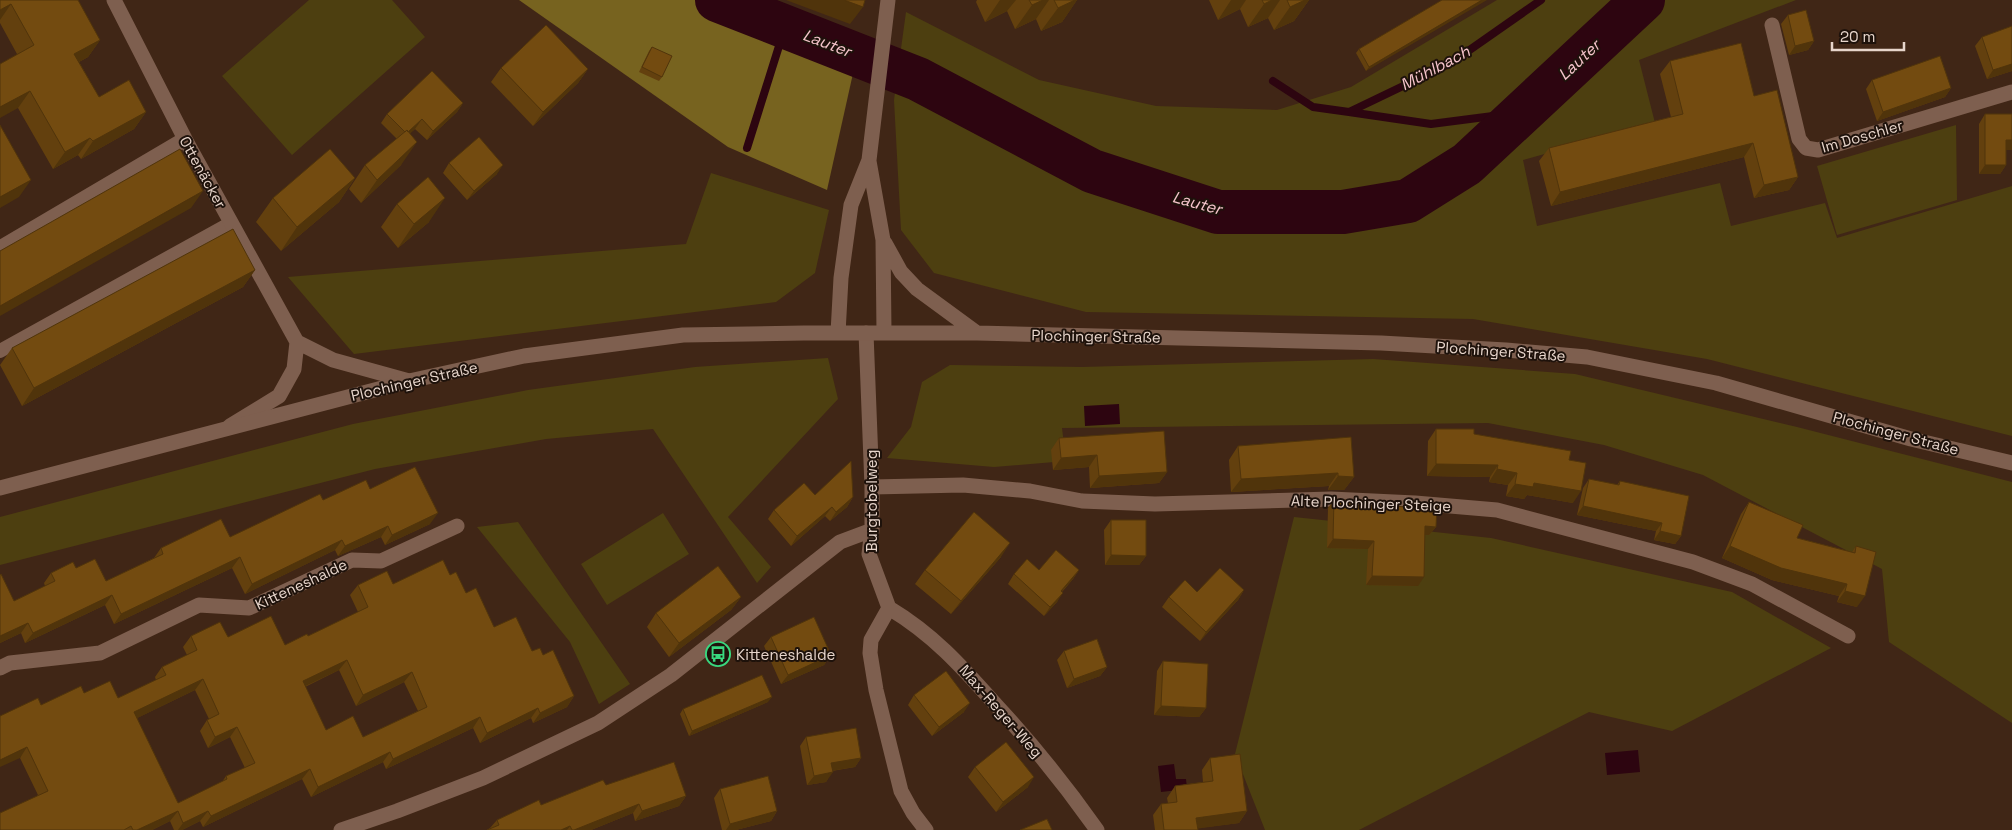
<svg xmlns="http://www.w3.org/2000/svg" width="2012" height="830" font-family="'Space Grotesk',sans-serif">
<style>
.green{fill:#4d3f10}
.forest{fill:#77631f}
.water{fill:#2d0510}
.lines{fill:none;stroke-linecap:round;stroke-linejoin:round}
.stream{stroke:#2d0510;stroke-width:8}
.river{stroke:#2d0510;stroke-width:44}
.service{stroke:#7e5f4f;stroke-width:14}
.pedestrian{stroke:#7e5f4f;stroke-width:15}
.minor{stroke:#7e5f4f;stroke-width:15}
.secondary{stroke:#7e5f4f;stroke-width:15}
.wall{fill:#63400e;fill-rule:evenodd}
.shaded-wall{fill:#50340b}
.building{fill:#734b10;stroke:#50340b;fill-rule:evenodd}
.labels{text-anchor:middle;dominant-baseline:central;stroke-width:4;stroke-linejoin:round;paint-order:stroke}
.street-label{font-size:15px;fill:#e7d5cb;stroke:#1e120b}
.poi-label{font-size:15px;fill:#e7d5cb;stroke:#1e120b;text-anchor:start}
.water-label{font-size:16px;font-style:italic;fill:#f6c5cc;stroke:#1e120b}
</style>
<rect width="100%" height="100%" fill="#402616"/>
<path class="green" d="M309,0H392L425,37L292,155L222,76Z
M1497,0H1796L1639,60L1655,123L1523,160L1537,226L1720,183L1731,226L1825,203L1837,238L2012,186V436L1707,359L1473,319L1086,312L934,273L901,230L894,100L906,12L1039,80L1156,106L1277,110L1351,87Z
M1956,125L1957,200L1837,235L1817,166Z
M711,173L829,210L815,273L776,302L354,354L288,277L686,244Z
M828,358L838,399L728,517L771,567L757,583L653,429L546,439L375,469L0,565V517L353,424L528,390L695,367Z
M1373,359L1575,374L1797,427L2012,482V723L1889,642L1882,569L1703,475L1604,445L1488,423L1062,428L1066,461L994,467L887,458L911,427L922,382L950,365L1082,367Z
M663,513L689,554L607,605L581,564Z
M1294,517L1491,538L1732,592L1831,648L1672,731L1589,712L1359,830H1265L1235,754Z
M518,522L630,684L599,704L570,642L477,527Z"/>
<path class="forest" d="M519,0H752L860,42L827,190L728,147Z"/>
<path class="water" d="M1119,404L1120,424L1085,426L1084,406Z
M1638,750L1640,772L1607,775L1605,753Z
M1174,764L1176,779H1186L1187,789L1161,792L1158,766Z"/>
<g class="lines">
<path class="stream" d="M1273,81L1313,107L1349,112L1451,63L1541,0
M1349,112L1431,124L1524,112
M747,148L785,27"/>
<path class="river" d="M717,0L918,79L1092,171L1218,212H1343L1408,201L1467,164L1643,0"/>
<path class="service" d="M0,351L231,223"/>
<path class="pedestrian" d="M0,668L10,663L100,653L199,605L249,608L352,560L381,561L457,526"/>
<path class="minor" d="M114,0L185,139L297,342L294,369L279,396L230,426
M1772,25L1799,139L1806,148L1818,150L2012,92
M0,248L185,139
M866,333L872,487V530L869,554L889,608
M297,342L333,360L409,381
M872,487L963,485L1030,491L1082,501L1155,504L1331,499L1415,503L1497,510L1693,562L1752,584L1848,636
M889,608C934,635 962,667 996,705C1033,745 1066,786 1097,830
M889,608L871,640L870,653L876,690L901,791L913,813L926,830
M341,830L397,811L483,778L598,723L671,675L840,542L872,530"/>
<path class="secondary" d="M869,161L883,240L884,332
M885,243L901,272L917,289L977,333
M838,333L841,278L851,205L869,160L888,0
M0,488L409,381L524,356L683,335L804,333H977L1381,343L1506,350L1587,357L1716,383L1911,439L2012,463"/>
</g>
<path class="wall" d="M0,0L100,40L88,57L79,62L99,97L146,112L134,129L81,159L78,155L53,169L18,108L17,54L0,23Z
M977,0H1077L1062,22L1041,31L1036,19L1015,29L1007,11L985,22L976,2Z
M1209,0H1309L1294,21L1274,30L1268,18L1248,27L1240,9L1218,20Z
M1442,0L1366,71L1356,53L1359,49Z
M1788,15L1814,41L1808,50L1789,55L1781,24Z
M1982,37L2012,71L1987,79L1975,46Z
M652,47L662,77L659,81L639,72L649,51Z
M1670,61L1754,96L1798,177L1789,190L1754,198L1744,157L1551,206L1539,161L1549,148L1671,117L1660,74Z
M501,68L588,69L578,83L533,126L491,82Z
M1872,80L1951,88L1945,97L1877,121L1866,89Z
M463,103L457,112L427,140L415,129L410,133L401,165L361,203L349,189L365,165L397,139L381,123L387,114Z
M1985,114L2006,150V165L2000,174H1979V124Z
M449,163L497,174L467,200L443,173Z
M355,178L339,202L281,251L256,222L273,198Z
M397,204L429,222L398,248L381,227Z
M255,270L243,287L22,406L0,365L12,348Z
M1436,429L1474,434L1569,460L1573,503L1527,495L1524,499L1506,496L1508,485L1489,482L1490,477L1427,476L1428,441Z
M1059,438L1167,472L1159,483L1090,488L1089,467L1053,470L1051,450Z
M1238,446L1354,477L1344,490H1328L1329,486L1231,492L1229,460Z
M1589,479L1617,485L1620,481L1681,536L1675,544L1654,540L1656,531L1577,515L1583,488Z
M370,489L430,524L385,545L381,537L338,556L335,550L245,594L232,568L114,624L105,605L25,643L21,633L0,643V575L14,601L45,586L44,583L51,573L76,568L106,581L154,558L161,548L230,537L323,500Z
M815,495L853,497L847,507L830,521L825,516L791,546L768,519L774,510Z
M1334,500L1352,505L1410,507L1412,504L1436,527L1429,535H1425L1418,586L1366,585L1368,549L1327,548L1328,508Z
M1749,502L1797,538L1852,552L1856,546L1857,607L1837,602L1839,596L1772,580L1722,558L1741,514Z
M1111,520L1146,556L1139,565H1105L1104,530Z
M1001,557L951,614L915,584L925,570Z
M1039,570H1079L1073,579L1062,592L1057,602L1044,616L1008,584L1014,574Z
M450,575L494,627L532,651L543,655L574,696L567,707L533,723L531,718L480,743L473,728L386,769L383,762L311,797L302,779L203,827L200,821L182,830H174L170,821L152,830H0L38,795L20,758L41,705L84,693L118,698L156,680L155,677L162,667L187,655L183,647L191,636L228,637L285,645L308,636L358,612L350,595L358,585L393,584ZM339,670L356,706L404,682L418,711L363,737L326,730L305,687ZM195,690L209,719L207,720L200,731L208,748L230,737L245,768L226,776L222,782L178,803L137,718Z
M1244,590L1238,600L1200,641L1162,607L1169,597L1197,592Z
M741,597L731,610L669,657L647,627L656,613Z
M771,637L831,655L824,665L781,684L764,646Z
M1064,651L1107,667L1100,676L1067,688L1057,660Z
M1163,661L1206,708L1199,717L1154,715L1157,671Z
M914,695L964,712L932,736L908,705Z
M768,702L689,736L680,714L683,709Z
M806,737L861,758L855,767L832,771L826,782L807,785L800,746Z
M1210,758L1247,811L1239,823L1198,828V830H1155L1153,815L1161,804L1168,803L1167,798L1175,786L1203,782L1202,770Z
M975,767L1028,787L996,812L968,777Z
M606,785L686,796L679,806L635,821L633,813L591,830H487L490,828L497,820Z
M720,789L777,811L771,821L736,830H722L714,798Z"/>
<path class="shaded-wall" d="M786,0H844L863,7L850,24Z
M1000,0H1016L1007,11L985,22Z
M1043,0H1049L1036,19L1015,29L1032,5Z
M1075,0H1077L1062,22L1041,31L1058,8Z
M1231,0H1246L1240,9L1218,20Z
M1272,0H1280L1268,18L1248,27L1264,4Z
M1305,0H1309L1294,21L1274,30L1290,7Z
M1482,0H1487L1366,71L1369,67Z
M11,4L0,20V10Z
M100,40L88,57L62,71L74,54Z
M1814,41L1808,50L1789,55L1795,46Z
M2012,64V71L1987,79L1993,70Z
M588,69L578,83L533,126L543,112Z
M1951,88L1945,97L1877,121L1883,112Z
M30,91L18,108L0,118V107Z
M463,103L457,112L427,140L433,131Z
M146,112L134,129L81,159L93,141Z
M422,119L415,129L400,143L407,133Z
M90,138L78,155L53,169L65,152Z
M2006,140H2012V150H2000Z
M417,142L401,165L361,203L377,180Z
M1753,143L1744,157L1551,206L1560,192Z
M503,165L497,174L467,200L474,191Z
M1985,165H2006L2000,174H1979Z
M1798,177L1789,190L1754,198L1764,185Z
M355,178L339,202L281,251L297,227Z
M31,180L19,197L0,208V197Z
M203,191L191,208L0,316V306Z
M445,198L429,222L398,248L414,224Z
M255,270L243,287L22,406L34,388Z
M1097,455L1089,467L1053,470L1061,458Z
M1436,464L1498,465L1490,477L1427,476Z
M1497,469L1517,473L1508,485L1489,482Z
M1167,472L1159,483L1090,488L1099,476Z
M1338,473L1329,486L1231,492L1241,479Z
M1338,476L1354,477L1344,490H1328Z
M1534,483L1581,491L1573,503L1527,495L1524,499L1506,496L1515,484Z
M853,497L847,507L830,521L836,512Z
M1583,506L1662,523L1656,531L1577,515Z
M832,507L825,516L791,546L797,536Z
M438,513L430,524L385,545L392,535Z
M388,526L381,537L338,556L345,546Z
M1425,526L1436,527L1429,535H1419Z
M1660,531L1681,536L1675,544L1654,540Z
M1333,539L1374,541L1368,549L1327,548Z
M342,540L335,550L245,594L252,584Z
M1010,543L1001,557L951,614L961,601Z
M1730,546L1847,584L1839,596L1772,580L1722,558Z
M1111,555L1146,556L1139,565H1105Z
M240,557L232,568L114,624L121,614Z
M1079,570L1073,579L1054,600L1061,591Z
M1372,576L1424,577L1418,586L1366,585Z
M1244,590L1238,600L1200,641L1206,632Z
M1845,591L1865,596L1857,607L1837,602Z
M1063,593L1057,602L1044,616L1050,607Z
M112,595L105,605L25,643L33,633Z
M741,597L731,610L669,657L679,643Z
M28,623L21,633L0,643V636Z
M831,655L824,665L781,684L788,675Z
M347,660L339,670L295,691L303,681Z
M1107,667L1100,676L1067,688L1074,679Z
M412,672L404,682L356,706L363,695Z
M203,679L195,690L127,723L134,712Z
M574,696L567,707L533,723L540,713Z
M772,697L768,702L689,736L692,731Z
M970,703L964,712L932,736L939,727Z
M1161,706L1206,708L1199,717L1154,715Z
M538,708L531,718L480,743L487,733Z
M480,717L473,728L386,769L393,759Z
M237,727L230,737L208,748L215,737Z
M27,747L20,758L0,767V760Z
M390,752L383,762L311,797L318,787Z
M861,758L855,767L824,772L831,763Z
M310,769L302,779L203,827L211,816Z
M833,772L826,782L807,785L814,776Z
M1034,777L1028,787L996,812L1003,802Z
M686,796L679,806L635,821L642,811Z
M639,804L633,813L591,830H574Z
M178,811L170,821L152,830H137Z
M208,811L200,821L182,830H178L183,823Z
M777,811L771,821L736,830H726L730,824Z
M1247,811L1239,823L1188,830L1196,818Z
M570,826L567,830H561Z"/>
<path class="building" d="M0,0H78L100,40L74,54L99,97L129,80L146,112L93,141L90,138L65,152L30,91L0,107V64L34,45L11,4L0,10Z
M844,0H865L863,7Z
M1029,0H1043L1032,5Z
M1054,0H1075L1058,8Z
M1262,0H1272L1264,4Z
M1287,0H1305L1290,7Z
M1442,0H1482L1369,67L1359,49Z
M1806,10L1814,41L1795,46L1788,15Z
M546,25L588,69L543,112L501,68Z
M2012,26V64L1993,70L1982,37Z
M1741,43L1754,96L1777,90L1798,177L1764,185L1753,143L1560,192L1549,148L1683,114L1670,61Z
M652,47L672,56L662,77L642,67Z
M1940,56L1951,88L1883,112L1872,80Z
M432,71L463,103L433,131L422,119L408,132L407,130L405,132L387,114Z
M1985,114H2012V140H2006V165H1985Z
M0,125L31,180L0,197Z
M407,130L417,142L377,180L365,165Z
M479,137L503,165L474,191L449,163Z
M180,149L203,191L0,306V251Z
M330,149L355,178L297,227L273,198Z
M428,177L445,198L414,224L397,204Z
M233,229L255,270L34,388L12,348Z
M1436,429H1474V434L1571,451L1569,460L1586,463L1581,491L1534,483L1533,487L1515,484L1517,473L1497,469L1498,465L1436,464Z
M1164,431L1167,472L1099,476L1097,455L1061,458L1059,438Z
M1351,437L1354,477L1338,476V473L1241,479L1238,446Z
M851,461L853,497L836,512L832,507L797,536L774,510L804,483L815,495Z
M415,467L438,513L392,535L388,526L345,546L342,540L252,584L240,557L121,614L112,595L33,633L28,623L0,636V575L1,574L14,601L55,581L51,573L73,562L76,568L95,559L106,581L163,554L161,548L221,519L230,537L320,494L323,500L366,480L370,489Z
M1589,479L1619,485L1620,481L1689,496L1681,536L1660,531L1662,523L1583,506Z
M1334,500H1352V505L1412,507V504L1437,505L1436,527L1425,526L1424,577L1372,576L1374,541L1333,539Z
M1749,502L1803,525L1797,538L1855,553L1856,546L1876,552L1865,596L1845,591L1847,584L1781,568L1730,546Z
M974,512L1010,543L961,601L925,570Z
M1111,520H1146V556L1111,555Z
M1056,550L1079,570L1061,591L1063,593L1050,607L1014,574L1027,559L1039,570Z
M443,560L450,575L456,572L466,593L476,588L494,627L516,617L532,651L540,648L543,655L553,650L574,696L540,713L538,708L487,733L480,717L393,759L390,752L318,787L310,769L211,816L208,811L183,823L178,811L137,830H133L131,826L124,830H0V813L48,791L27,747L0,760V716L38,698L41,705L81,686L84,693L110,681L118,698L166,675L162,667L197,650L191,636L220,622L228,637L271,616L285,645L307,634L308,636L368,607L358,585L387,571L393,584ZM347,660L363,695L412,672L427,707L363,737L353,716L326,730L303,681ZM203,679L219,714L207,720L215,737L237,727L255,763L226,776L227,779L178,803L134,712Z
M718,566L741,597L679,643L656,613Z
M1220,568L1244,590L1206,632L1169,597L1185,580L1197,592Z
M814,617L831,655L788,675L771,637Z
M1097,639L1107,667L1074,679L1064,651Z
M1163,661L1208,664L1206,708L1161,706Z
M946,671L970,703L939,727L914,695Z
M762,675L772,697L692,731L683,709Z
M856,728L861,758L831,763L833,772L814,776L806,737Z
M1006,742L1034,777L1003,802L975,767Z
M1240,754L1247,811L1196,818L1198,830H1164L1161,804L1177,802L1175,786L1213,781L1210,758Z
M674,762L686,796L642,811L639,804L574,830H572L570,826L561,830H487L499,825L497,820L539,800L541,805L603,780L606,785Z
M768,776L777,811L730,824L720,789Z
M1047,819L1052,830H1020Z"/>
<defs>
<symbol id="bus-ring" viewBox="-11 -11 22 22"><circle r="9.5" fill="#1e120b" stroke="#39d87f" stroke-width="1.5"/><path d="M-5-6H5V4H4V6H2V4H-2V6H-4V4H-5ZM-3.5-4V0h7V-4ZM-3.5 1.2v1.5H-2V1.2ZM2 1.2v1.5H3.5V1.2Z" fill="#39d87f"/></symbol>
</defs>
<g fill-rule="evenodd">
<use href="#bus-ring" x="704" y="640" width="28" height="28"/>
</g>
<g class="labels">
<g class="street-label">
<text transform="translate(1862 136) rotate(-16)">Im Doschler</text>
<text transform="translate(203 172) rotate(61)">Ottenäcker</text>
<text transform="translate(1096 336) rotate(1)">Plochinger Straße</text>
<text transform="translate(1501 351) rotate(4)">Plochinger Straße</text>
<text transform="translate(414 381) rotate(-13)">Plochinger Straße</text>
<text transform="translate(1896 433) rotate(15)">Plochinger Straße</text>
<text transform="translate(871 501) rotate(-90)">Burgtobelweg</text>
<text transform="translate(1371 503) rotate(2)">Alte Plochinger Steige</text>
<text transform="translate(301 584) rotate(-25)">Kitteneshalde</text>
<text transform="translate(1001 711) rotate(49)">Max-Reger-Weg</text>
</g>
<g class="poi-label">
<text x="736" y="654">Kitteneshalde</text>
</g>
<g class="water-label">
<text transform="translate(827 43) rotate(21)">Lauter</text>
<text transform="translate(1579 60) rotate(-43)">Lauter</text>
<text transform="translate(1435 68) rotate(-28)">Mühlbach</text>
<text transform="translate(1197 203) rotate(15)">Lauter</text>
</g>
</g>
<path d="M1832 42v8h72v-8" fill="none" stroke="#e7d5cb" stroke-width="2.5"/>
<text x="1840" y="42" font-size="15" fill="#e7d5cb" stroke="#1e120b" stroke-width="4" paint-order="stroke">20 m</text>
</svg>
